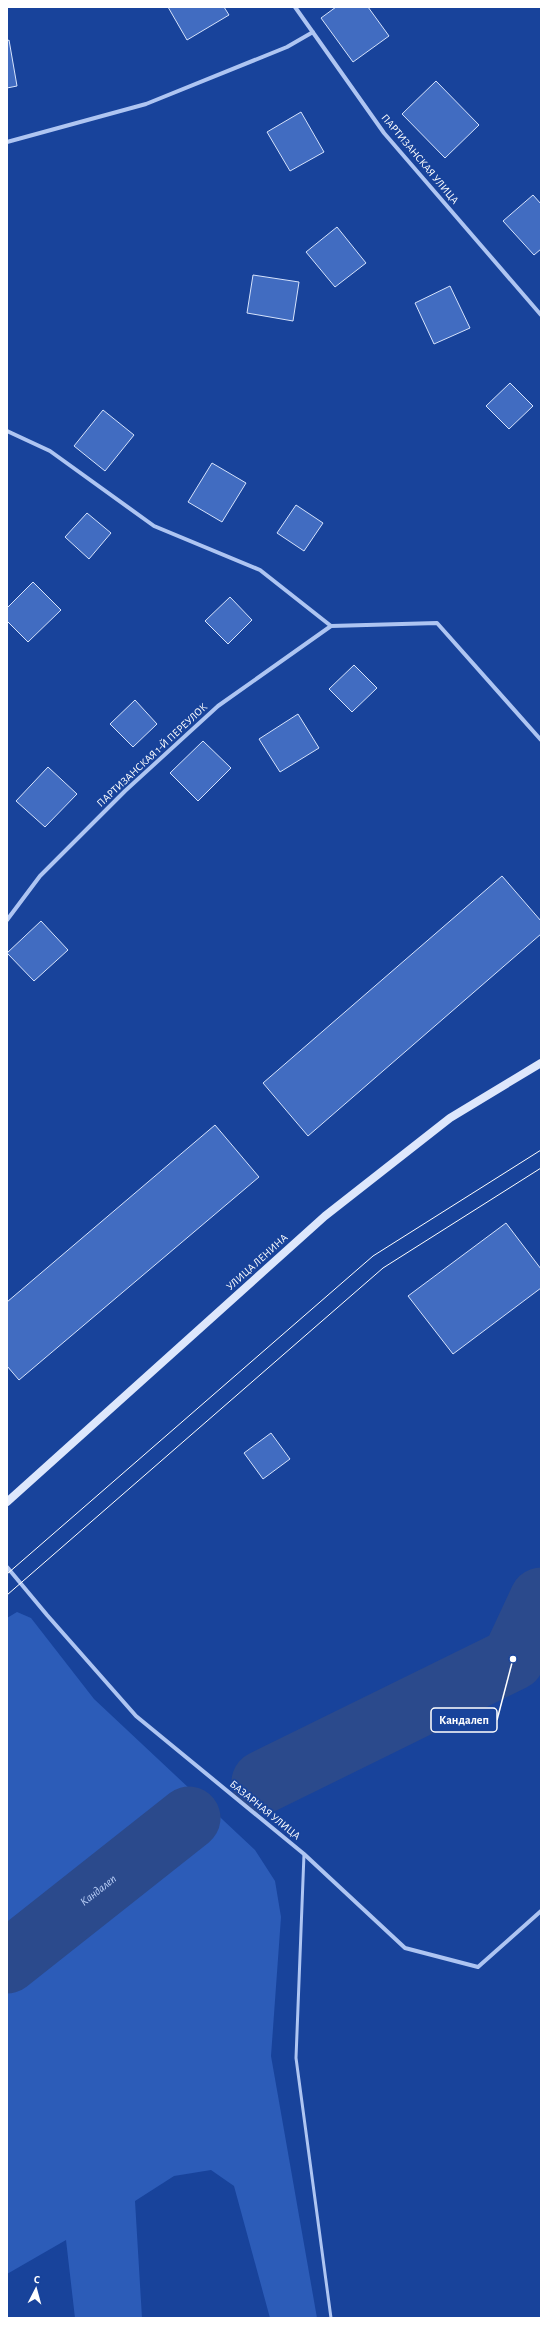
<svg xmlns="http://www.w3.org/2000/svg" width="548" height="2325" font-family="'Alegreya Sans',sans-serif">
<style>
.green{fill:#2c5cb8}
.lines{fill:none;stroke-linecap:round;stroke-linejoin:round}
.river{stroke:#2b4a8c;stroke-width:63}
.building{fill:#416cc1;stroke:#d6e3fc}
.lane{stroke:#aec5f2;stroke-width:3}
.street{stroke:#aec5f2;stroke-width:4}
.secondary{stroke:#dde7fc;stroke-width:8}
.tram{stroke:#fff;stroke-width:1}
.labels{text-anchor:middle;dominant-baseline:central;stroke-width:3.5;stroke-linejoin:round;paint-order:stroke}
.street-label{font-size:11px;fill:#fff;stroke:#18439b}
.water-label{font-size:12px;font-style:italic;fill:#bbd0f8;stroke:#18439b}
.leader{fill:none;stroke:#fff;stroke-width:1.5}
.callout-dot{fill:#fff;stroke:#18439b;stroke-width:1.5}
.callout{fill:#18439b;stroke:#fff;stroke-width:1.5}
.callout-label{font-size:12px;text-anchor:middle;font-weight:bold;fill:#fff}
</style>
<rect width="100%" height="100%" fill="#18439b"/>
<path class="green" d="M17,1612L31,1618L94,1699L255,1850L275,1881L281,1917L271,2056L317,2318H270L234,2186L211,2170L174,2176L135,2201L142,2318H75L66,2240L7,2274V1618Z"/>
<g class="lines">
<g class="river">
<path d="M263,1782L513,1659L541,1599"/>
<path id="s1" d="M7,1962L189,1818"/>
</g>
</g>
<path class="building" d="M168,7H224L229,15L187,40Z
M336,7H368L389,36L353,62L321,18Z
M9,40L17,86L7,88V41Z
M436,81L479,125L445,158L402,114Z
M301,112L324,152L290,171L267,132Z
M533,195L541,204V249L534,255L503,221Z
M337,227L366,263L335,287L306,252Z
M253,275L299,282L293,321L247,313Z
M450,286L470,328L434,344L415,303Z
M510,383L533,406L509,429L486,406Z
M103,410L134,435L105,471L74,446Z
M212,463L246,483L222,522L188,502Z
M296,505L323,523L304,551L277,533Z
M87,513L111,533L89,559L65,537Z
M33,582L61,610L28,642L7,621V608Z
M230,597L252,620L228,644L205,621Z
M354,665L377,688L352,712L329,689Z
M135,700L157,724L133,747L110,724Z
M298,714L319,748L280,772L259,739Z
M203,741L231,768L198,801L170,773Z
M48,767L77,794L45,827L16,801Z
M502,876L541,921V934L308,1136L263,1083Z
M41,921L68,950L34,981L7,953Z
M215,1125L259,1177L19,1380L7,1366V1302Z
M506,1223L541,1269V1288L453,1354L408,1296Z
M271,1433L290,1459L263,1479L244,1453Z"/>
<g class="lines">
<path class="lane" d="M304,1854L296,2058L331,2318"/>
<path class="street" d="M295,7L384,133L541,315
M7,142L146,104L287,47L313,32
M7,431L50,451L154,526L260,570L331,626L437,623L541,740
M7,920L40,876L125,791L218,706L331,626
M7,1567L47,1615L136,1716L304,1854L405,1948L478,1967L541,1911"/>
<path class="secondary" d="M7,1502L325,1216L450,1118L541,1063"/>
<path class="tram" d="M7,1574L373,1256L541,1150
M7,1595L383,1268L541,1168"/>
</g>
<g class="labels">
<g class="street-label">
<text transform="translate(420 159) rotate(50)">ПАРТИЗАНСКАЯ УЛИЦА</text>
<text transform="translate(152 755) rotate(-43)">ПАРТИЗАНСКАЯ 1-Й ПЕРЕУЛОК</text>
<text transform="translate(257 1262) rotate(-42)">УЛИЦА ЛЕНИНА</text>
<text transform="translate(265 1810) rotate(39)">БАЗАРНАЯ УЛИЦА</text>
</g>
<g class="water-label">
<text stroke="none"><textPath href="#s1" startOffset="116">Кандалеп</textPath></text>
</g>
</g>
<path class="leader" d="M513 1659L497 1720"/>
<circle class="callout-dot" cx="513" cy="1659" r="4"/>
<rect class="callout" x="431" y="1708" width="66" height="24" rx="4"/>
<g class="callout-label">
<text x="464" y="1724">Кандалеп</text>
</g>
<rect width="548" height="2325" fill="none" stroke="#ffffff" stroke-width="16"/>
<g transform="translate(36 2289) rotate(6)" stroke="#18439b" stroke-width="3" paint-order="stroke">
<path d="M0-3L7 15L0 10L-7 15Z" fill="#ffffff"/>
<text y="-6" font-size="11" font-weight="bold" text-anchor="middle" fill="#ffffff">С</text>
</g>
</svg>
